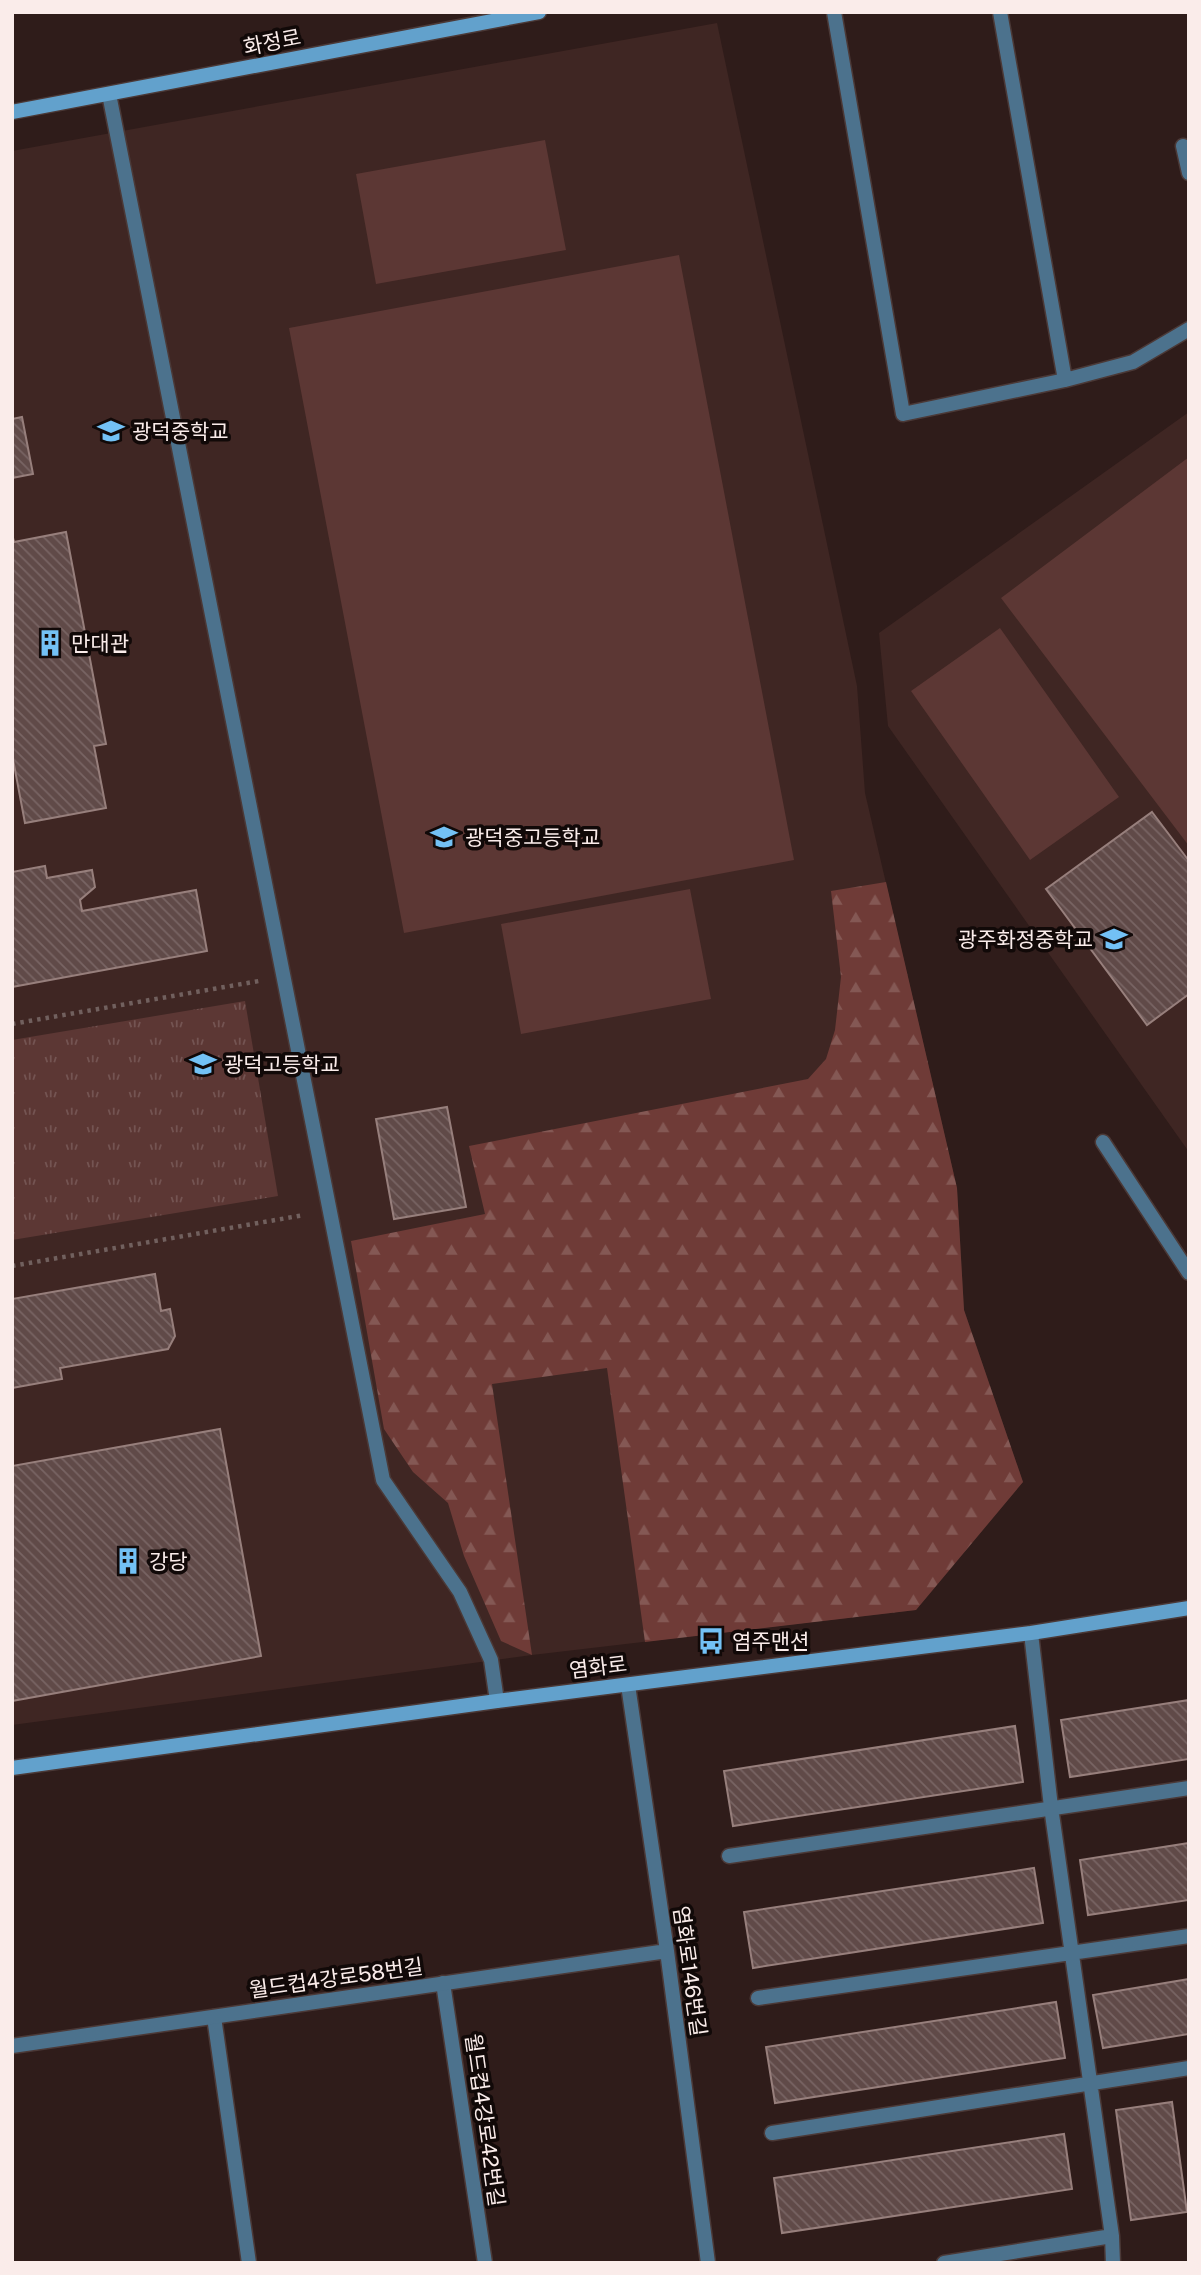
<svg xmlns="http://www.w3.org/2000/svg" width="1201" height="2275" font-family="'Public Sans','Noto Sans KR',sans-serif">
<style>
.built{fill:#3f2623}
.forest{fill:url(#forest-firs)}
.park{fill:url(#park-tufts)}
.pitch{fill:#5c3734}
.building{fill:url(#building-back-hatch);stroke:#977f7c;stroke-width:2}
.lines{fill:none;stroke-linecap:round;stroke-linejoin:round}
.lane-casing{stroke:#4b3937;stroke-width:17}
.street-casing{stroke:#4b3937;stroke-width:17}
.secondary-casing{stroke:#4b3937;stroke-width:17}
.path{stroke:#71605e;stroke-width:4.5;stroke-dasharray:3.5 5;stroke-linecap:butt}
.lane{stroke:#4c728d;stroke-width:14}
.street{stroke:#4c728d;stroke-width:14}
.secondary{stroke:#62a1cc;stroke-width:14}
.labels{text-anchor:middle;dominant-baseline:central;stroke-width:7;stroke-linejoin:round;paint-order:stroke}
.street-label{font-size:21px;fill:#faecea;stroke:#110908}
.poi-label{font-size:21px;fill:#faecea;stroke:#110908;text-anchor:start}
</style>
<defs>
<pattern id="forest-firs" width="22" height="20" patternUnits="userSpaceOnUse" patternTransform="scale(1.75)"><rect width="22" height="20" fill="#6f3b37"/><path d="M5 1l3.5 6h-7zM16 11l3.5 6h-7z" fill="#845854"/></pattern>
<pattern id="park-tufts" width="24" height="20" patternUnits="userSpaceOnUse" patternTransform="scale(1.75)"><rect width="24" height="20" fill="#5c3734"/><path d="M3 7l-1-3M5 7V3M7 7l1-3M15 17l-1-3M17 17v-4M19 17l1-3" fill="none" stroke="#745452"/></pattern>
<pattern id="building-back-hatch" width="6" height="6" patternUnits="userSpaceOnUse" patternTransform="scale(1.75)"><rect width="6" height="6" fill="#604a48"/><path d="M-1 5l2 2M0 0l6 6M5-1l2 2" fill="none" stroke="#786463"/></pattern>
</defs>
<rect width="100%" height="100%" fill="#2f1c1a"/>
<path class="built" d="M717,23L857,686L865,793L957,1188L964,1310L1023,1482L916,1610L532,1655L12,1725V151Z
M1189,412V1152L888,726L879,633Z"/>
<path class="forest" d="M886,882L957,1188L964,1310L1023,1482L916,1610L645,1642L607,1368L492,1384L532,1655L501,1641L464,1556L448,1503L413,1472L384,1429L351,1241L485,1214L469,1146L808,1079L826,1059L835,1030L841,977L831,891Z"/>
<path class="park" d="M245,1001L278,1196L12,1240V1040Z"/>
<path class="pitch" d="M545,140L566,250L376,284L356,174Z
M679,255L794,860L404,933L289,328Z
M1189,457V846L1001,598Z
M1000,628L1119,797L1030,860L911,691Z
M690,889L711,999L521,1034L501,924Z"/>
<path class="building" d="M22,417L33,474L12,478V419Z
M66,532L106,744L94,746L106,808L25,823L12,754V534L14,542Z
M1152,812L1189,861V994L1147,1025L1046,889Z
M45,866L47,878L92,870L95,887L80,900L82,911L196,890L207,951L12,987V872Z
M447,1107L466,1207L394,1219L376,1119Z
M155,1274L161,1311L170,1309L175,1336L168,1349L60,1368L62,1379L12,1388V1299Z
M220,1429L261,1656L12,1701V1466Z
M1189,1700V1759L1070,1777L1061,1720Z
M1015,1726L1023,1782L733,1826L724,1771Z
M1189,1843V1900L1088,1915L1080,1860Z
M1034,1868L1043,1923L753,1968L744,1912Z
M1189,1979V2034L1103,2048L1093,1995Z
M1056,2002L1065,2058L775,2103L766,2047Z
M1172,2102L1187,2212L1131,2220L1116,2110Z
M1064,2134L1072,2189L782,2233L774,2178Z"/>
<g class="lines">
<defs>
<path id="lane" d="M834,12L903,414L1065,380L1133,362L1189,329
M1000,12L1065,380
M109,94L383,1480L460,1592L491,1660L497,1701
M1183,146L1189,173
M1031,1633L1051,1807L1112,2236L1113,2263
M729,1856L1189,1788
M443,1983L485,2263
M758,1998L1189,1936
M214,2017L249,2263
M772,2133L1189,2068
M944,2263L1112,2236"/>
<path id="street" d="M1103,1142L1189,1273
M628,1685L667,1951L708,2263
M12,2046L667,1951"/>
<path id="secondary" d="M12,112L539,12
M12,1768L497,1701L1031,1633L1189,1608"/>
</defs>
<use href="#lane" class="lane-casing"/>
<use href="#street" class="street-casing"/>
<use href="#secondary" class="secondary-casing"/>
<path class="path" d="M12,1024L259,981
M12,1266L304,1215"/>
<use href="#lane" class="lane"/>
<use href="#street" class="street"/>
<use href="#secondary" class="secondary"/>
</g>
<defs>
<symbol id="school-bare" viewBox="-9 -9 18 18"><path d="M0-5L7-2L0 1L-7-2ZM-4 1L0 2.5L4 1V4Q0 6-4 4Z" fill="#73c1f5" stroke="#110908" stroke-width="2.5" paint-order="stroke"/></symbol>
<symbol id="building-bare" viewBox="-9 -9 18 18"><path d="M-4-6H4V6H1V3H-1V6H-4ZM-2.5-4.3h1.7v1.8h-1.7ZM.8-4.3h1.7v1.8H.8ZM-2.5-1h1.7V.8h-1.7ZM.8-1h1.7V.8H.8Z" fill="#73c1f5" stroke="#110908" stroke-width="2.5" paint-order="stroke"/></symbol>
<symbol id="bus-bare" viewBox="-9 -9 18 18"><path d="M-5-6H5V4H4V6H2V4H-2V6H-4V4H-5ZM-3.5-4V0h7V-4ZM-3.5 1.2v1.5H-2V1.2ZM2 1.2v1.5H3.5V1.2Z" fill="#73c1f5" stroke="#110908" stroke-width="2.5" paint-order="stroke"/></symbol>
</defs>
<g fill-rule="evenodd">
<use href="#school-bare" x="92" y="412" width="38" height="38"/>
<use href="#building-bare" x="31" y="624" width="38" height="38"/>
<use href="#school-bare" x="425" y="818" width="38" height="38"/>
<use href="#school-bare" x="1095" y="920" width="38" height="38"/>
<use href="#school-bare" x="184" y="1045" width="38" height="38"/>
<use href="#building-bare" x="109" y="1542" width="38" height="38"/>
<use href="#bus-bare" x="692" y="1622" width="38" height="38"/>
</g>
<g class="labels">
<g class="street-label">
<text transform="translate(272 42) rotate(-11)">화정로</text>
<text transform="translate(598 1667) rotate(-7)">염화로</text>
<text transform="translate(690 1971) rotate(82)">염화로146번길</text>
<text transform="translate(336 1978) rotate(-8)">월드컵4강로58번길</text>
<text transform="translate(485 2120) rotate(82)">월드컵4강로42번길</text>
</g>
<g class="poi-label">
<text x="132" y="431">광덕중학교</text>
<text x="71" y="643">만대관</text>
<text x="465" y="837">광덕중고등학교</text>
<text x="1093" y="939" text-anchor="end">광주화정중학교</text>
<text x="224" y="1064">광덕고등학교</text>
<text x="149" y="1561">강당</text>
<text x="732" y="1641">염주맨션</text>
</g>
</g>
<rect width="1201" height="2275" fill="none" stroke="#faecea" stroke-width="28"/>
</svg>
